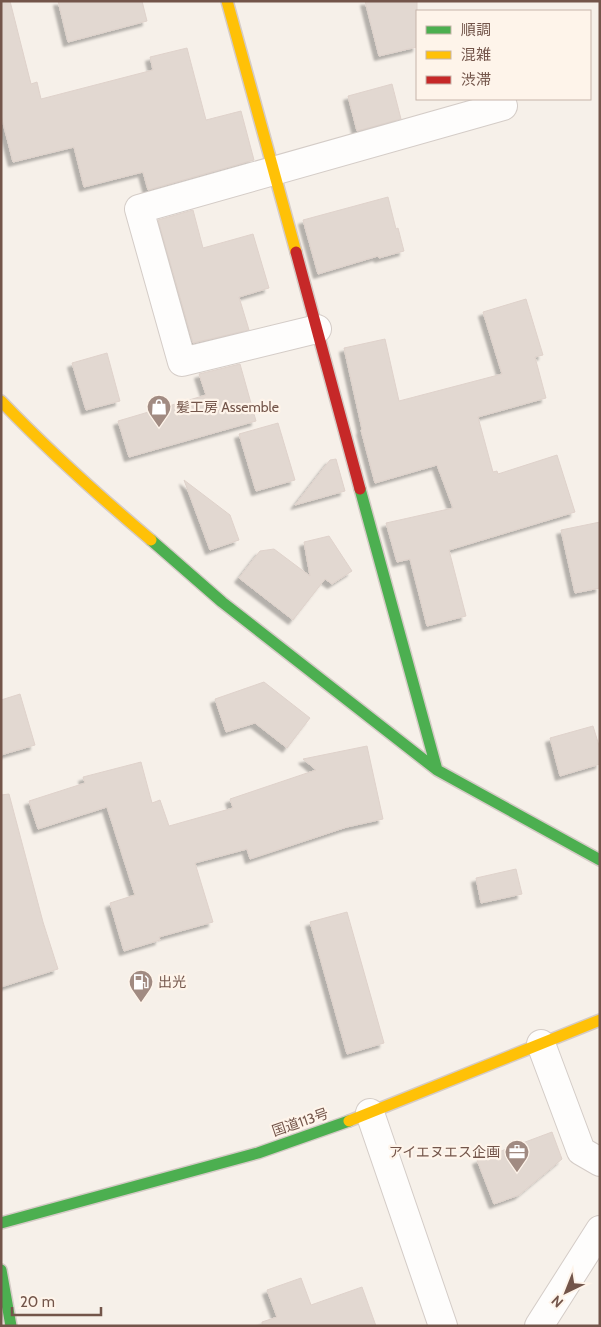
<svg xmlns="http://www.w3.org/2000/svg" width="601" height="1327" font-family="Cabin,'Noto Sans JP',sans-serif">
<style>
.building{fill:#e2d8d1;stroke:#dfd2cb;filter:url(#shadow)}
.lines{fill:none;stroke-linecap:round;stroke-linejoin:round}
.street-casing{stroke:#d4ccc7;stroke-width:30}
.fast-casing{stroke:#d5cbc6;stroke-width:14}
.slow-casing{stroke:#d5cbc6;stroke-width:14}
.jam-casing{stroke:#d5cbc6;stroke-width:14}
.street{stroke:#fefdfc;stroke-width:28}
.fast{stroke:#4caf50;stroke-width:11}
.slow{stroke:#ffc107;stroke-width:11}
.jam{stroke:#c62828;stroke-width:11}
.labels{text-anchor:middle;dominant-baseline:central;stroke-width:4.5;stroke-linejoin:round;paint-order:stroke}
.poi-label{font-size:14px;fill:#73554a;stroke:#fef4ea;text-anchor:start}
.street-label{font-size:14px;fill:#73554a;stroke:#fef4ea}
</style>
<defs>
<filter id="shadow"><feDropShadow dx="-4.5" dy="4.5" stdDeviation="1" flood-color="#0004"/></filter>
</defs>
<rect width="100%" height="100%" fill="#f6f0e9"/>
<path class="building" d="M1,1H10L31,84L37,82L41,99L153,70L150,57L187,48L206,120L241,111L254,160L148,190L143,172L84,187L74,147L13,162L1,115Z
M58,1H142L147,21L68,42Z
M365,1H417V47L379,56Z
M392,84L401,119L357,131L348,96Z
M388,197L396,229L398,228L404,251L379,258L378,256L318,274L303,220Z
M193,210L203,248L253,234L269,288L239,297L249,330L193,343L158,220Z
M526,299L543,355L535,357L546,398L478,417L493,472L497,471L498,474L557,455L575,512L449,550L466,616L427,626L410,559L397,562L386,523L453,508L437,465L375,483L361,430L362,429L344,348L385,339L399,401L502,374L483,312Z
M107,353L120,401L86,410L72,363Z
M240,364L256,421L129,457L118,421L206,395L199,374Z
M278,423L295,480L256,491L239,434Z
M336,459L345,491L295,505L330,460Z
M184,480L230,515L239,540L210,550Z
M600,522V588L575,593L561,530Z
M329,536L352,571L332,584L325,579L293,620L239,578L260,551L274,549L310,576L304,542Z
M264,682L310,718L287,748L255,723L226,732L215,699Z
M20,694L35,745L1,755V700Z
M593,726L600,749V764L560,776L550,738Z
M367,746L383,819L347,827L250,859L247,849L195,863L213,922L159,937L160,940L124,951L110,903L135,895L107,807L38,829L29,801L85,783L83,777L141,762L152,803L160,800L169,826L233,808L230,799L316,770L303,759Z
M9,794L43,922L58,969L1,987V795Z
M516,869L522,894L481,903L476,878Z
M347,912L384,1043L347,1054L310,922Z
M552,1132L562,1159L519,1195L494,1204L477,1160Z
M301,1278L311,1305L362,1287L376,1326H262V1322L277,1317L267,1290Z"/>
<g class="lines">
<defs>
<path id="street" d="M317,329L182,362L139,209L503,106
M541,1044L581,1151L600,1162
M370,1113L443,1326
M539,1326L600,1230"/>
<path id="fast" d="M360,489L437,770
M151,540L222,602L437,770L600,860
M1,1223L258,1153L349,1121
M1,1270L11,1326"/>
<path id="slow" d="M227,1L296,252
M1,401C48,450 99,496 151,540
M349,1121L600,1020"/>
<path id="jam" d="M296,252L360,489"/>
</defs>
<use href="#street" class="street-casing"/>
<use href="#fast" class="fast-casing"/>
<use href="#slow" class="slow-casing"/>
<use href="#jam" class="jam-casing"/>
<use href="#street" class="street"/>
<use href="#fast" class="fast"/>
<use href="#slow" class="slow"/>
<use href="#jam" class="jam"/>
</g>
<defs>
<symbol id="shop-pin" viewBox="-11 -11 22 30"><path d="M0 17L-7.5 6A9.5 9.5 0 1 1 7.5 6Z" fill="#a18b82" stroke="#fef4ea"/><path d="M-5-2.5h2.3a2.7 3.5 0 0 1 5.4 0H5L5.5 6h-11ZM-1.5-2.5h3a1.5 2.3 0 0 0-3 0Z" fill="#fff"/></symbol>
<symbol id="fuel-pin" viewBox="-11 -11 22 30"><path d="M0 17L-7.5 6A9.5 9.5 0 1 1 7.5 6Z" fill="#a18b82" stroke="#fef4ea"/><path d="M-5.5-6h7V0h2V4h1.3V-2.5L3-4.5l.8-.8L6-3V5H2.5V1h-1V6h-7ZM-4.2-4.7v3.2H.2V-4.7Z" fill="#fff"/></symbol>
<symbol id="office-pin" viewBox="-11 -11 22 30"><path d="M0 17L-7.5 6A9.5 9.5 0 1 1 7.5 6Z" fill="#a18b82" stroke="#fef4ea"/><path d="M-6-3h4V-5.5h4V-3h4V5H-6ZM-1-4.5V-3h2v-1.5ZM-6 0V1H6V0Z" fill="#fff"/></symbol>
</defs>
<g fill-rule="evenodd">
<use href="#shop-pin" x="145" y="393" width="28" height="38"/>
<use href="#fuel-pin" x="127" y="968" width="28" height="38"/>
<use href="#office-pin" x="503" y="1138" width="28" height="38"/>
</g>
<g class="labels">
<g class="poi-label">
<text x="176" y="407">髪工房 Assemble</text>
<text x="158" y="982">出光</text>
<text x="500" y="1152" text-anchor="end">アイエヌエス企画</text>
</g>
<g class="street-label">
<text transform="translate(300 1122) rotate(-19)">国道113号</text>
</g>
</g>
<rect width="601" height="1327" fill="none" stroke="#73554a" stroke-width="5"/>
<rect x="416" y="10" width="175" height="90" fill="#fef4ea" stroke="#c6b4aa"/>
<rect x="426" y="26" width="25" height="8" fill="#4caf50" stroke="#c6b4aa"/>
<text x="461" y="35" font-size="15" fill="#73554a">順調</text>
<rect x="426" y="51" width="25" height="8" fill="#ffc107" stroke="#c6b4aa"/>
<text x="461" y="60" font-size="15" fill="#73554a">混雑</text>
<rect x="426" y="76" width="25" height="8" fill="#c62828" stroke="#c6b4aa"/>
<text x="461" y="85" font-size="15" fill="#73554a">渋滞</text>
<g transform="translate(566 1292) rotate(223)" stroke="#fef4ea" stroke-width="4" paint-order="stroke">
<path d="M0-4L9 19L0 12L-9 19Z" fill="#73554a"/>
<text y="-8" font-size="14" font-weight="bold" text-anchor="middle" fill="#73554a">N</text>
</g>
<path d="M12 1307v8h89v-8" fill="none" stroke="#73554a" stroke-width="2.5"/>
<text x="20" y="1307" font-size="15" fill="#73554a" stroke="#fef4ea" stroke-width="4" paint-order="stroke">20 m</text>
</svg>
